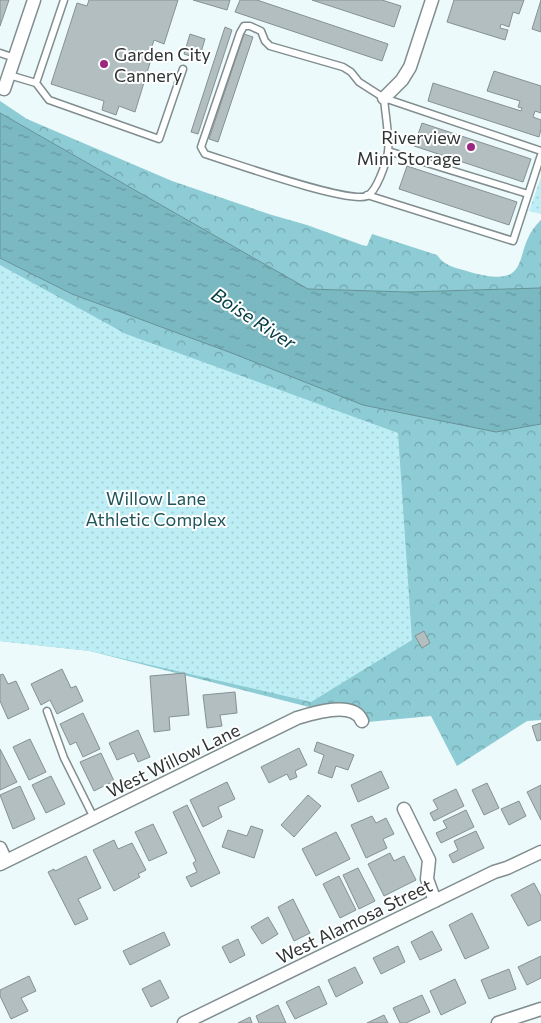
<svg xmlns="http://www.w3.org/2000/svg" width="541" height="1023" font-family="Commissioner,sans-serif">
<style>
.forest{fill:url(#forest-crowns)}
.park{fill:url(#park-dots)}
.water{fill:url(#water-ripples);stroke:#649197}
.building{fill:#b2bec0;stroke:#859192}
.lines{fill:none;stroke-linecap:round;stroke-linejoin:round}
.lane-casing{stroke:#818d8f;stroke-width:9}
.street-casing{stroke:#818d8f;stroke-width:15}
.lane{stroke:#fff;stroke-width:6}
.street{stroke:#fff;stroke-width:12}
.poi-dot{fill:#9d267f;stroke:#fff;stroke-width:2}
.labels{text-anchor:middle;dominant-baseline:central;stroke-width:4;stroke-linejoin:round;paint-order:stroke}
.poi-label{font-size:18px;fill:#2e3333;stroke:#fff;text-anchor:start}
.park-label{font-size:18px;fill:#20555c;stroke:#fff}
.street-label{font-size:18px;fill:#2e3333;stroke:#fff}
.water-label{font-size:19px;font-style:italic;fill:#003c42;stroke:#fff}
</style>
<defs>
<pattern id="forest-crowns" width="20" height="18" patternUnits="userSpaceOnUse" patternTransform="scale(1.25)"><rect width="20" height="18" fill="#8dccd4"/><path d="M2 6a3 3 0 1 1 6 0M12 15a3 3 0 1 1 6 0" fill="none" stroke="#74a6ad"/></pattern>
<pattern id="park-dots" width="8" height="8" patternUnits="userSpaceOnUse" patternTransform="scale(1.25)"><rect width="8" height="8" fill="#bdeef5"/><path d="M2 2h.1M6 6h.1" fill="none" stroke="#a3cdd2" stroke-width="1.8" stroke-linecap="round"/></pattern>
<pattern id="water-ripples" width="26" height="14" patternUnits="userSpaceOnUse" patternTransform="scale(1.25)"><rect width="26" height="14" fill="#7bb9c2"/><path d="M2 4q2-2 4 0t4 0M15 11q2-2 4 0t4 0" fill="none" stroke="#65979e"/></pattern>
</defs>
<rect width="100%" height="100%" fill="#ecfafb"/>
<path class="forest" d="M0,101L27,119L172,181L272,215L307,225L362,245L367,246L372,234L437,255C445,267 457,268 470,272C538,291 509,249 541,220V288L408,292L308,289L0,113Z
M0,258L72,294L229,352L363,405L496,432L541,424V720L527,721L457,766L431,716L368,722L90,651L0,641Z"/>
<path class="park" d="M541,177V214L529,211Z
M0,265L126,334L398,433L412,640L311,702L90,651L0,641Z"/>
<path class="water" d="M0,113L308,289L408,292L541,288V424L496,432L363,405L229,352L72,294L0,258Z"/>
<path class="building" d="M0,0H9L0,26Z
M89,0H178L164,44L154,40L150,53H153L135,112L119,106L116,115L102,110L104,101L51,84L77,3L87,6Z
M193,0H230L227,10Z
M240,0H257L388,44L382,61L235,12Z
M312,0H382L401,6L394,27Z
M454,0H524L519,14L513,12L509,27L501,24L500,28L508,30L505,40L447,22Z
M541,0V32L532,29Z
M225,27L232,30L198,134L191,132Z
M190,34L205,39L199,59L184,54Z
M244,34L253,37L218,142L209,139Z
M494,71L541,86V113L535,111L533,117L541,120V129L539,137L428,101L433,83L521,111L522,108L518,107L520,101L487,91Z
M422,123L531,159L523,182L414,146Z
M407,166L517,202L509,225L399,189Z
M424,631L430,643L422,648L415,636Z
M62,669L71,688L76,686L83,701L57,714L50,700L41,705L31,684Z
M185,673L189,715L169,717L170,730L154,732L150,676Z
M3,674L8,684L16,681L29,709L8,719L0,701V675Z
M235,692L237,713L220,715L222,726L207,728L203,695Z
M83,713L100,749L83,757L76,742L70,745L60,724Z
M541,723V740L537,741L532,726Z
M138,730L150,757L138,762L134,753L117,760L109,743Z
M30,739L46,772L29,780L13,747Z
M317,742L354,755L348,770L336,766L332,778L318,773L324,755L314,751Z
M299,748L307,765L295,771L297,777L290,780L287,774L269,783L261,767Z
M0,749L17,782L0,790Z
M101,753L114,781L94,791L80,762Z
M381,771L389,788L358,802L351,785Z
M51,776L65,804L46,813L32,785Z
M227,782L235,799L218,807L222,817L203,827L190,800Z
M487,783L499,808L484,815L472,790Z
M541,785V820L527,792Z
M20,786L35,819L13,829L0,795Z
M456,789L464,806L434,821L430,813L438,809L433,800Z
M308,795L321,806L294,837L281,825Z
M519,801L526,816L509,825L501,809Z
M187,805L220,873L191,887L186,877L197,872L193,863L196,861L173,812Z
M466,810L474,827L441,843L436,833L447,828L443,821Z
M372,816L376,823L386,818L394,834L383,839L387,848L366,858L351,825Z
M153,824L167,853L149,861L135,832Z
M251,826L263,830L254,858L222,847L228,830L247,836Z
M476,831L484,848L453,863L449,855L458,850L454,841Z
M336,832L350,859L316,876L302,849Z
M114,840L118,849L132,843L146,870L138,874L140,877L114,891L93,850Z
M390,853L394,861L404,856L416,880L384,896L368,864Z
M86,856L101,888L78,899L88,919L75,925L48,872L54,869L55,871Z
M358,868L375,901L359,909L343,875Z
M339,876L356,910L340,918L323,884Z
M534,883L541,896V920L528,926L511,895Z
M293,899L310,933L294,941L278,907Z
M472,913L489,948L465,959L449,925Z
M268,917L278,934L262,944L251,927Z
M432,931L442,950L420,960L411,942Z
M164,932L170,945L130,965L123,951Z
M238,939L245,955L230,963L222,947Z
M398,946L405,962L381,974L373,958Z
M541,956V978L527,985L518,967Z
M355,967L363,983L336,997L328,980Z
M509,969L516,989L489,999L481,980Z
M29,976L36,991L21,998L28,1011L11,1019L0,996V990Z
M455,979L466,1003L441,1015L430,991Z
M160,980L169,998L151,1007L142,989Z
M319,986L327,1004L295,1019L286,1002Z
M422,995L430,1012L406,1023H400L393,1008Z
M278,1005L286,1023H259L256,1016Z
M384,1015L388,1023H367Z
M250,1017L252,1023H238Z"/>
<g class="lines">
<defs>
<path id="lane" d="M0,53L15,58
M9,75L36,83L64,0
M36,83L49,100L159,139L183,69
M384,98C385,113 390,139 388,152C386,163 377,191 367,196C348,204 231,162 205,154L201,147L240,33L244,26H250L261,31L265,41L270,46L343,67L351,72L359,82L384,98L541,151
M388,151L528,194
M367,195L513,241L541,155
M47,711L64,758L94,818"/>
<path id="street" d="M4,89L34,0
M384,98L402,80L410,67L432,0
M404,809L429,860L427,879L435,901
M0,848L6,861
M0,864L297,718C313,713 354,700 362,721
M184,1023L494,872L507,868L541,852
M498,1023L541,1009"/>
</defs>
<use href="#lane" class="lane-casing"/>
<use href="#street" class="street-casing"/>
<use href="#lane" class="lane"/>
<use href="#street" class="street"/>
</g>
<g class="poi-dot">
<circle cx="104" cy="64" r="5"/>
<circle cx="471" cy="147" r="5"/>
</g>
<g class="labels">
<g class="poi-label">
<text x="114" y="54">Garden City<tspan x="114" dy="21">Cannery</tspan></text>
<text x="461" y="137" text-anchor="end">Riverview<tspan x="461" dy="21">Mini Storage</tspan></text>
</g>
<g class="park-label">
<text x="156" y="498">Willow Lane<tspan x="156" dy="21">Athletic Complex</tspan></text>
</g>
<g class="street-label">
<text transform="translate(173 760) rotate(-26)">West Willow Lane</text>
<text transform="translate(354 921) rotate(-26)">West Alamosa Street</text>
</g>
<g class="water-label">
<text transform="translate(254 318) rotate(33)">Boise River</text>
</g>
</g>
</svg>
